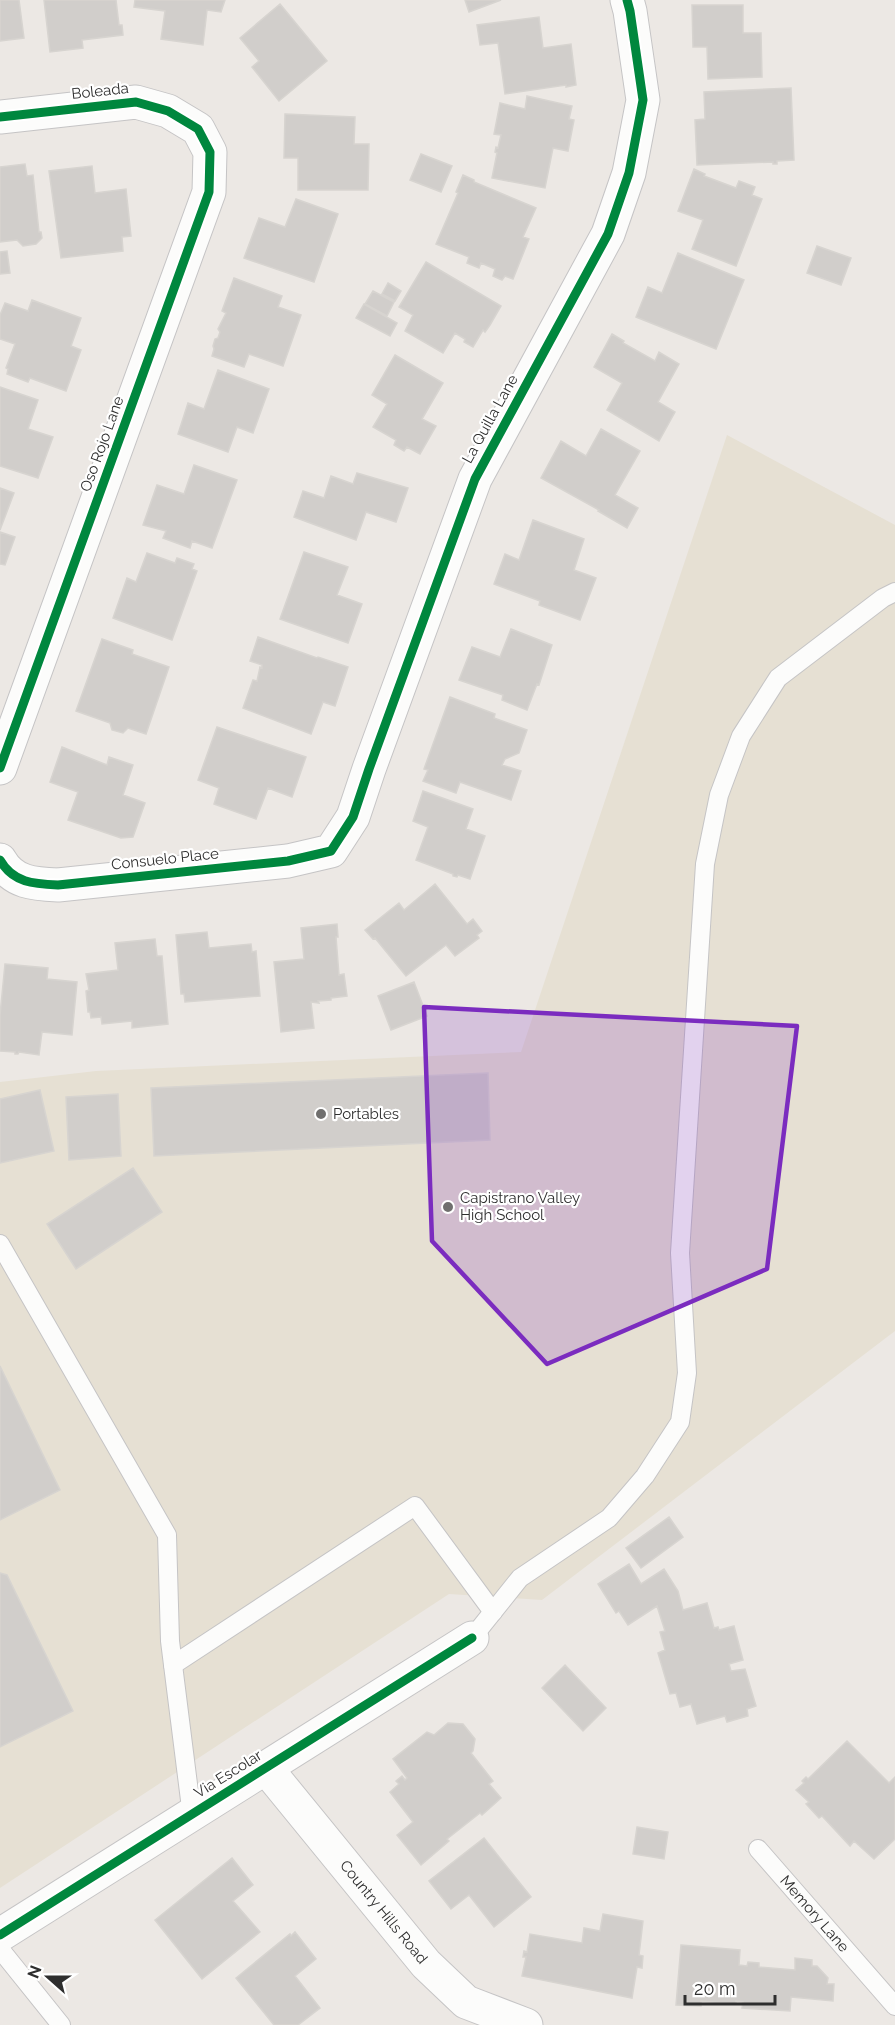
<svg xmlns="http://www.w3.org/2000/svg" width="895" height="2025" font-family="Raleway,sans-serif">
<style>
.education{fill:#e6e0d3}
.building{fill:#d1cecb;stroke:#d7d4d0;stroke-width:1.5}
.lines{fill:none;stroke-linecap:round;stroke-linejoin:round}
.service-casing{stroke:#c5c4c5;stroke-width:20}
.minor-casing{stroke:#c5c4c5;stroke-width:35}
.service{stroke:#fcfcfb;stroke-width:18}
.minor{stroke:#fcfcfb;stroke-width:33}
.cycleway-casing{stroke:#fff;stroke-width:13}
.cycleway{stroke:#00873e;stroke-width:9}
.marked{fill:#7b2cbf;fill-opacity:0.2;stroke:#7b2cbf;stroke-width:4.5;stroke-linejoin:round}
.poi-dot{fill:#706f6e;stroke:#fff;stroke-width:2}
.labels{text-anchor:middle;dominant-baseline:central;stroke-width:4.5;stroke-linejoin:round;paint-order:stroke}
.street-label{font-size:15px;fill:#2e2e2e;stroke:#fff}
.poi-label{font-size:15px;fill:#2e2e2e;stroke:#fff;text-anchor:start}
</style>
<rect width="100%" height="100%" fill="#ece8e4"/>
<path class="education" d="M727,435L895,525V1331L542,1600L449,1594L0,1888V1082L96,1071L521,1052Z"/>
<path class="building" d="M0,0H19L24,38L0,41Z
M44,0H116L119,25H122L123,35L82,40L83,48L50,52Z
M135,0H225L221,12L207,10L203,45L161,39L165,11L134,7Z
M465,0H501L469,12Z
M280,4L327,61L279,101L252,67L259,61L240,38Z
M692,5H743V33H761L762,77L708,79L707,47H693Z
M539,17L543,48L571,44L576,85L566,87V85L505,94L498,43L480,45L477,25Z
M791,88L794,160L777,161V164H773V162L697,165L695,120L705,119L704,92Z
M527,96L572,106L569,119L574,120L568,151L553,148L545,188L492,178L497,153L495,152L496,147L498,148L501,135L494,134L500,103L525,109Z
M285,114L355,117L354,144H369L368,190H298V158H284Z
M421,154L452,166L441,192L410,180Z
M25,164L27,176L33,175L39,232H41L42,238L36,244L23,246L17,240L0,242V167Z
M92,166L95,193L126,189L131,236L122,237L123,251L61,258L49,171Z
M694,169L705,174L704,176L736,188L739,181L755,187L752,195L762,199L736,266L692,249L703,220L678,211Z
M463,175L474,180V182L536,208L523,237L529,239L513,279L505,276L502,280L493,276L495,269L481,263L479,268L467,263L469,257L436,244L458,193L456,192Z
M296,199L338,214L314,282L244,258L259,218L285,227Z
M817,246L851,258L841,285L807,273Z
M7,251L10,273L0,274V252Z
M678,253L744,280L716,349L636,317L648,287L662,293Z
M426,262L501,306L490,325L485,332L483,330L473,347L464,342L465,339L455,333L443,353L405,331L413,315L399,307Z
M234,278L282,296L278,307L301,315L283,366L249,354L244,367L212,356L214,349L213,346L215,339L218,338L220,332L218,329L226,313L222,311Z
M388,283L401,291L395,301L382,294Z
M373,291L394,302L387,316L365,304Z
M32,300L81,318L71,346L81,350L66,391L30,378L28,382L7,374L8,369L6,368L15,344L0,339V315L5,303L28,311Z
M364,304L397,323L390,336L356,318Z
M612,334L624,341L623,343L655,361L659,352L679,364L658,402L675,412L659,441L607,410L622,383L594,367Z
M395,355L443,383L422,419L436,426L420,454L407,447L404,451L394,445L396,440L373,427L387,404L372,395Z
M218,370L269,389L253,433L237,427L228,452L178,434L188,403L204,409Z
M0,387L38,400L28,429L53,437L38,478L0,466Z
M601,429L640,451L615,495L638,508L627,528L598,511L599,510L541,478L561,441L586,456Z
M194,465L237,480L212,548L192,541L190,548L163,538L166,531L143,525L157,485L184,494Z
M357,473L408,488L396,522L366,512L356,540L294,517L303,491L324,498L331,476L353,484Z
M0,488L14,493L0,530Z
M533,520L584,539L574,570L596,578L580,620L539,605L540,601L494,584L505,554L519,560Z
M0,532L15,537L5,565L0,564Z
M304,552L348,567L337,595L362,604L348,643L280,619Z
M147,553L175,563L177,558L194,564L192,569L197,571L172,640L113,618L127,578L136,582Z
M511,629L552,645L539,685L537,684L527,710L502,700L503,695L459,680L472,647L500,657Z
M258,637L317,658L318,657L348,667L335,706L323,702L311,734L243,708L253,680L257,681L260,667L262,668V665L250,661Z
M102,639L133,650L132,654L169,667L146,734L128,728L123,733L112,730L110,723L76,711Z
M450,697L495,714L494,718L527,730L519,753L505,759L502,765L521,771L511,800L460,782L456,793L423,781L428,770L424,769Z
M217,727L306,757L292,797L268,788L256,819L214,804L219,788L198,780Z
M62,747L107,765L109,757L133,765L123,795L145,803L133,837L121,838L68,820L78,792L50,782Z
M423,791L473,809L466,829L485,836L470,879L458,875L457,877L453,876V874L416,860L428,827L413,821Z
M435,884L467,924L473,919L482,931L477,935L479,938L455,956L446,945L406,976L375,938L373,939L365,930L399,903L404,910Z
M337,924L338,937H336L339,975L344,974L347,996L331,998V1000L318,1001L319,1003L311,1002L314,1028L281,1032L274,962L304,959L301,928Z
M207,932L209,948L251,944L252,952L256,951L260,996L185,1002L184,994H181L176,935Z
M155,939L157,956H162L168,1024L132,1028V1021L102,1024L101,1017L91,1018L90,1012H88L86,991L89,990L86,974L118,970L115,943Z
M5,964L48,968L47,979L77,982L72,1035L42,1032L39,1055L19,1052L18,1054H15V1052L0,1051V1015Z
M414,982L427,1016L391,1030L378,996Z
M488,1073L490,1140L154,1156L151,1088Z
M40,1090L54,1151L0,1163V1099Z
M118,1094L121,1156L69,1160L66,1097Z
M133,1168L162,1212L76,1269L47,1224Z
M0,1366L60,1490L0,1520Z
M669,1517L683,1537L641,1568L626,1548Z
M629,1564L641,1584L664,1569L678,1591L683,1610L707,1603L714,1628L718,1627L719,1630L734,1626L743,1660L729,1664L731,1671L745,1669L756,1706L747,1709L748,1716L727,1722L725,1716L697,1724L691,1704L680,1707L676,1693L670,1694L658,1653L665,1650L660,1632L665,1631L657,1606L628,1625L619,1611L616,1613L598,1584Z
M0,1573L7,1575L73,1711L0,1747Z
M565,1665L606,1708L583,1731L542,1688Z
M448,1723L463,1724L475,1739L473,1751L471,1753L493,1781L489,1784L501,1798L482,1815L480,1813L447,1839L449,1841L421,1865L397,1835L413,1822L390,1792L399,1784L396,1781L402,1776L405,1780L407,1778L393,1759L427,1732L434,1735Z
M847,1741L889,1783L895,1777V1839L874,1859L854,1841L850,1846L822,1816L819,1818L806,1804L809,1802L796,1790L804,1783L802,1781L806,1777L808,1779Z
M637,1827L668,1832L664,1859L633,1854Z
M484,1838L531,1897L494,1927L469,1895L451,1909L429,1881Z
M232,1858L253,1885L233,1901L260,1932L202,1979L155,1920Z
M603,1914L643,1921L639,1955L643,1956L642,1968L637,1967L632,1998L522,1976L526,1957H523L524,1951L527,1952L530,1934L582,1943L584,1928L600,1931Z
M295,1932L316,1959L295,1976L320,2008L298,2025H274L236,1978L290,1934L291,1936Z
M681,1945L740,1950L739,1965L747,1966L748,1962L759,1963V1967L795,1970V1958L812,1960V1966H817L828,1978L827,1984H834L833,2001L791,1997L790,2011L742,2008L743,2002L736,2001V2004L701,2001V2006L676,2005Z"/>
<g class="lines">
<defs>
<g id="service">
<path d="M0,1244L167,1535L170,1641L192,1816"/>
<path d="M472,1638L520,1578L609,1518L645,1476L680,1422L687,1373L680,1253L705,864L719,795L741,736L778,678L883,598L895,592"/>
<path d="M173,1665L415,1506L493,1612"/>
<path id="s1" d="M758,1849L895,2006"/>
<path d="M0,1949L61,2025"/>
</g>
<g id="minor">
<path d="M0,117L136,102L168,111L198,129L210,152L209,192L0,768"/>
<path d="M0,860C13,883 34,884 58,885L288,861L331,851L353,817L369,769L475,479L608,234L629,173L643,100L630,11L627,0"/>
<path id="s2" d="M266,1768L426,1964L466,2002L526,2025"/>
<path d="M0,1935L472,1638"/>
</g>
</defs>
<use href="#service" class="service-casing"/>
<use href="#minor" class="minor-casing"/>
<use href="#service" class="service"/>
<use href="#minor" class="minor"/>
<defs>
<path id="cycleway" d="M0,117L136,102L168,111L198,129L210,152L209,192L0,768
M0,860C13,883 34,884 58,885L288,861L331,851L353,817L369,769L475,479L608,234L629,173L643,100L630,11L627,0
M0,1935L472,1638"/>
</defs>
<use href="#cycleway" class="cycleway-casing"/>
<use href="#cycleway" class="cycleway"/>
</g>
<path class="marked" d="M424,1007L797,1026L767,1269L547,1364L432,1241Z"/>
<g class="poi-dot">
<circle cx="321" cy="1114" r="6"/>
<circle cx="448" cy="1207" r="6"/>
</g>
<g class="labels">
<g class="street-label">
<text transform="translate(100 91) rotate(-6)">Boleada</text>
<text transform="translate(490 419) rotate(-61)">La Quilla Lane</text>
<text transform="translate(102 444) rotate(-70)">Oso Rojo Lane</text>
<text transform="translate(165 859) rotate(-6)">Consuelo Place</text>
<text transform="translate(228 1774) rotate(-32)">Via Escolar</text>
<text stroke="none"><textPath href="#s2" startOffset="186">Country Hills Road</textPath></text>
<text stroke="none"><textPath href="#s1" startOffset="86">Memory Lane</textPath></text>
</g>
<g class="poi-label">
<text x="333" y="1114">Portables</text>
<text x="460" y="1198">Capistrano Valley<tspan x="460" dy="17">High School</tspan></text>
</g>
</g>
<g transform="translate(48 1977) rotate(291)" stroke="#ffffff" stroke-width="4.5" paint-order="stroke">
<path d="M0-4.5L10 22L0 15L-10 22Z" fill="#2e2e2e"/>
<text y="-9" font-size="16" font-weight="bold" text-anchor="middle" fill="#2e2e2e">N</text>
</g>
<path d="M685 1995v9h90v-9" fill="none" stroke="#2e2e2e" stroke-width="3"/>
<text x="694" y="1995" font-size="18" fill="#2e2e2e" stroke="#ffffff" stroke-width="4.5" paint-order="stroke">20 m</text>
</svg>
